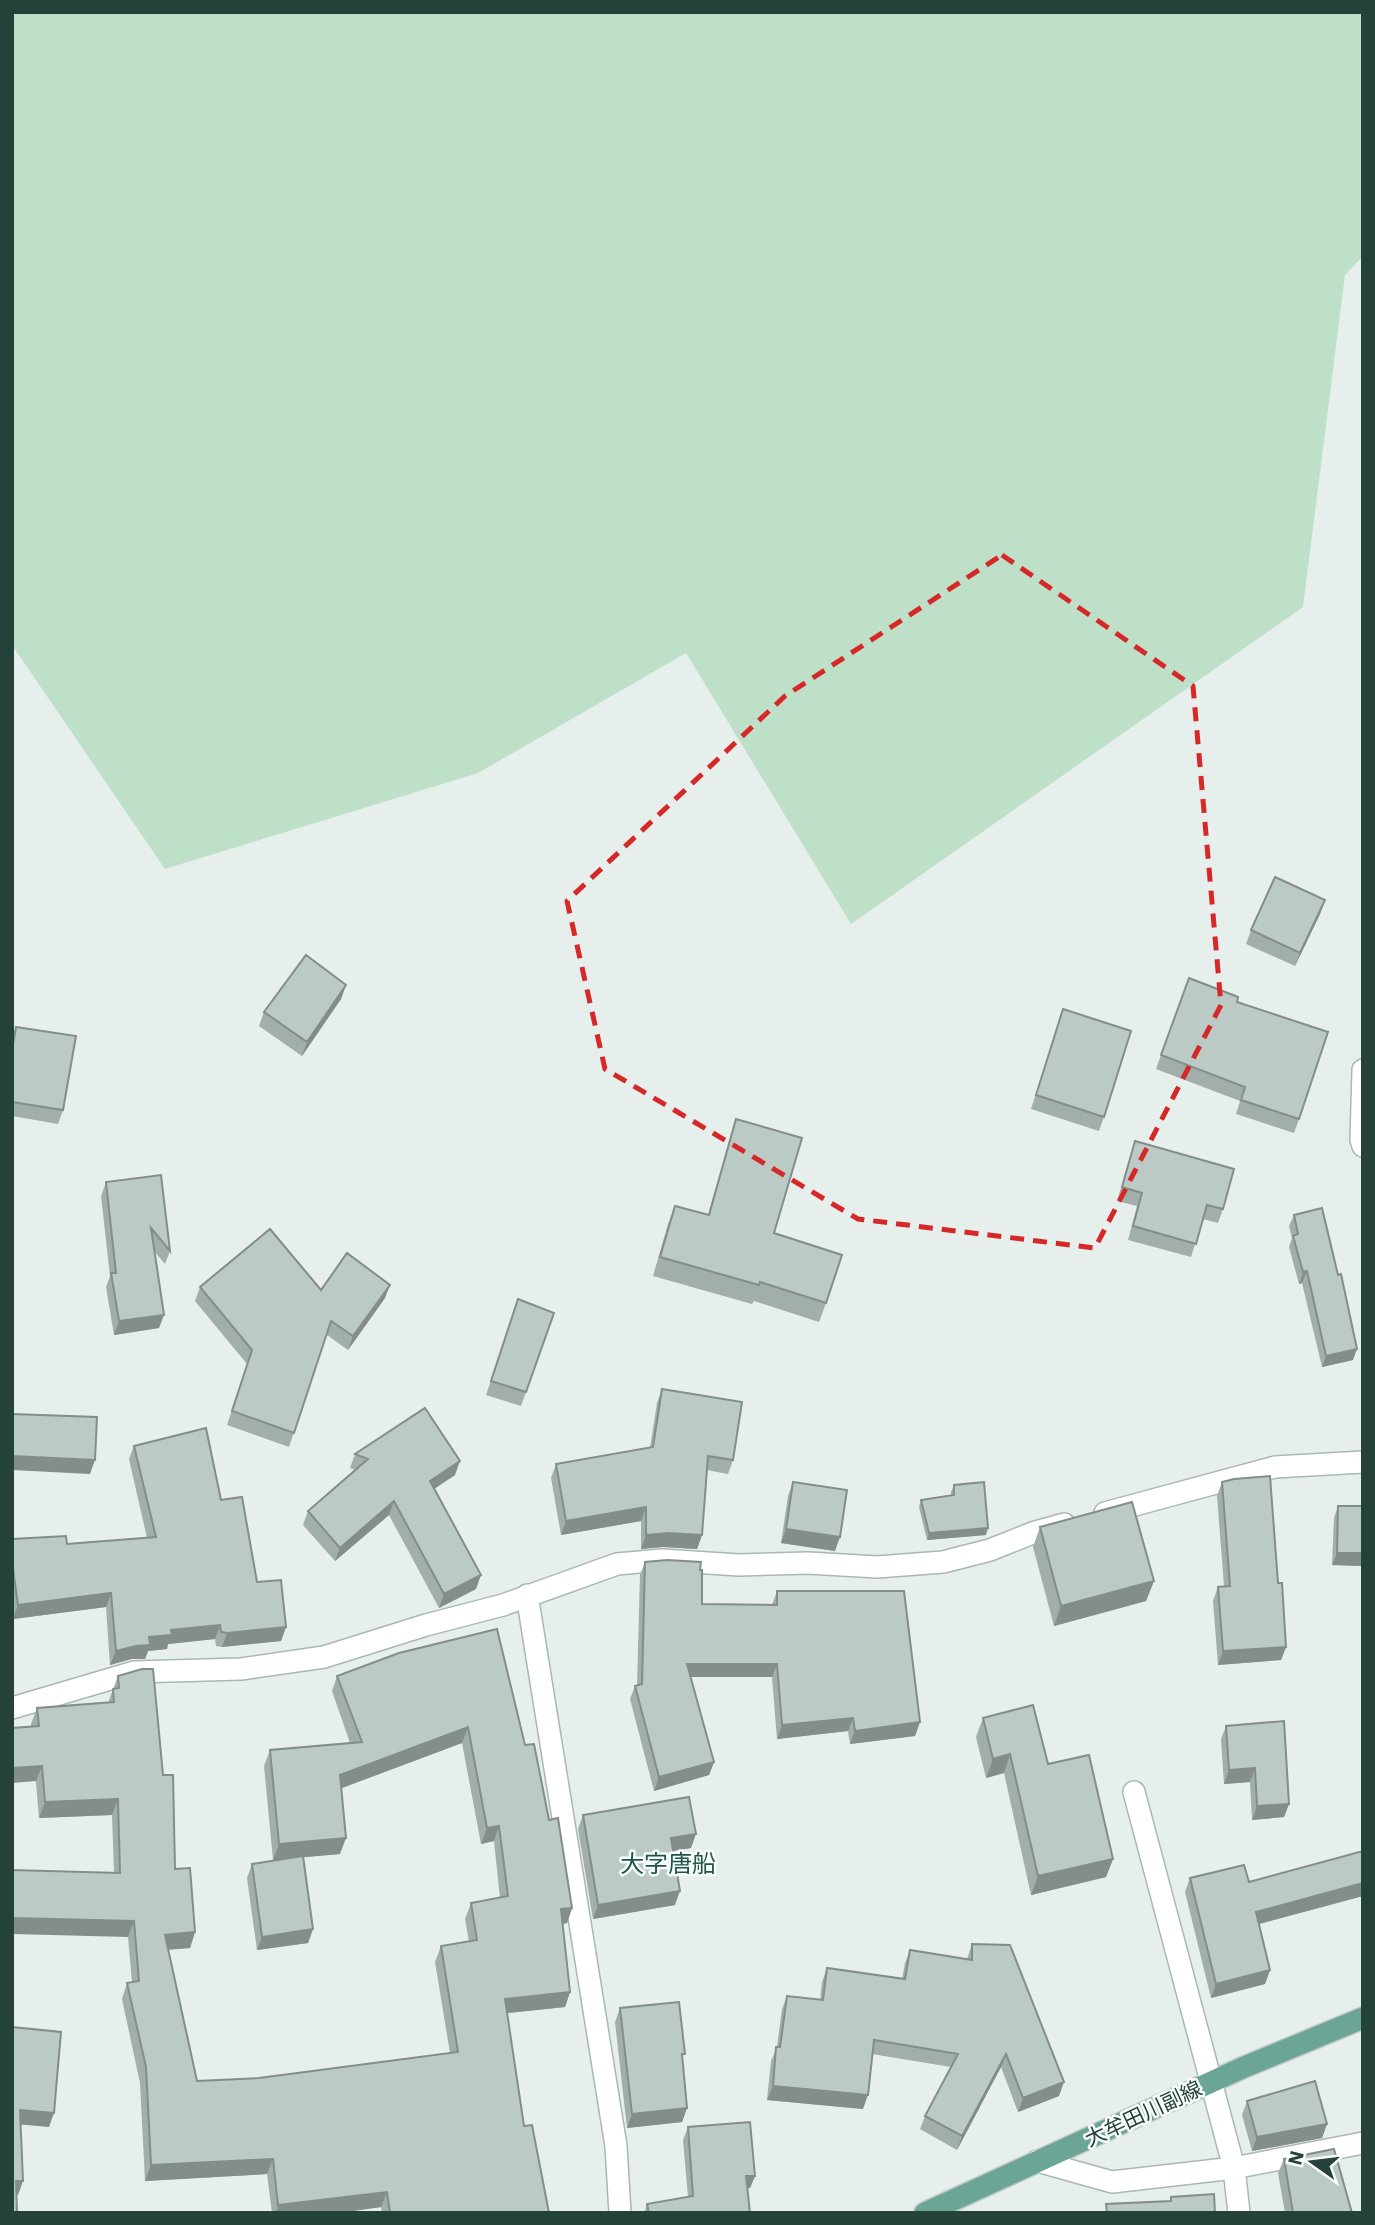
<svg xmlns="http://www.w3.org/2000/svg" width="1375" height="2225" font-family="'IBM Plex Sans','Noto Sans JP',sans-serif">
<style>
.green{fill:#bfe0c8}
.lines{fill:none;stroke-linecap:round;stroke-linejoin:round}
.minor-casing{stroke:#a8b8b2;stroke-width:24}
.major-casing{stroke:#c2cac8;stroke-width:24}
.minor{stroke:#fff;stroke-width:21}
.major{stroke:#6aa596;stroke-width:21}
.wall{fill:#a1aea9}
.shaded-wall{fill:#838d89}
.building{fill:#bbcac4;stroke:#838d89;stroke-width:2}
.marked{fill:none;stroke:#d62828;stroke-width:5;stroke-dasharray:14 9;stroke-linejoin:round}
.labels{text-anchor:middle;dominant-baseline:central;stroke-width:5;stroke-linejoin:round;paint-order:stroke}
.street-label{font-size:21px;fill:#24423a;stroke:#f7fbf9}
.quarter-label{font-size:24px;fill:#1f5548;stroke:#f7fbf9}
</style>
<rect width="100%" height="100%" fill="#e6efeb"/>
<path class="green" d="M12,12H1363V256L1345,275L1303,607L851,924L686,653L478,773L165,869L12,645Z"/>
<g class="lines">
<defs>
<path id="minor" d="M1363,1070L1361,1140L1363,1146
M1105,1513L1275,1467L1363,1462
M527,1595L616,2146L620,2213
M12,1708L134,1672L241,1669L324,1657L426,1625L503,1605L617,1564L662,1560L739,1565L808,1563L877,1567L943,1562L990,1550L1035,1532L1064,1524
M1134,1792L1234,2168L1239,2213
M1037,2161L1112,2182L1234,2168L1363,2143"/>
<path id="major" d="M925,2213L1242,2068L1363,2018"/>
</defs>
<use href="#minor" class="minor-casing"/>
<use href="#major" class="major-casing"/>
<use href="#minor" class="minor"/>
<use href="#major" class="major"/>
</g>
<path class="wall" d="M1325,900L1320,914L1295,966L1246,944L1251,930Z
M346,985L341,999L302,1056L259,1026L264,1012Z
M1237,1002L1299,1119L1294,1133L1236,1114L1240,1101L1156,1069L1161,1055Z
M1063,1009L1104,1117L1099,1131L1031,1109Z
M16,1027L63,1110L58,1124L12,1116V1038Z
M736,1119L774,1233L826,1303L819,1322L754,1301L752,1304L653,1276L668,1224L675,1206L708,1215L730,1138Z
M1135,1141L1223,1209L1218,1223L1203,1219L1191,1257L1128,1240L1137,1206L1117,1201Z
M161,1175L170,1251L165,1264L155,1252L159,1328L114,1335L106,1287L110,1276L101,1196L106,1182Z
M1294,1215L1353,1360L1322,1367L1302,1283L1299,1284L1289,1247L1292,1238L1289,1226Z
M200,1287L321,1290L385,1298L348,1350L327,1335L289,1447L227,1425L247,1364L195,1301Z
M518,1299L554,1313L521,1406L486,1395Z
M662,1389L733,1460L728,1474L707,1470L702,1535L697,1549L663,1547L641,1549V1521L561,1535L551,1478L556,1464L650,1448L657,1403Z
M134,1446L221,1500L257,1582L286,1627L281,1641L222,1647L216,1646L215,1639L168,1644L167,1649L148,1651L145,1659H131L110,1665L106,1607L13,1619L12,1539L67,1544L147,1538L129,1459Z
M355,1454L455,1475L434,1489L476,1589L439,1608L389,1515L335,1561L303,1525L308,1511L355,1470L350,1468Z
M793,1482L835,1551L781,1543L788,1496Z
M1222,1482L1278,1583L1286,1647L1281,1660L1218,1665L1213,1601L1218,1587L1224,1586L1217,1496Z
M954,1485L986,1535L927,1540L919,1507L921,1500L951,1496V1492Z
M1338,1506H1363V1566L1332,1565L1334,1518Z
M1040,1527L1154,1581L1146,1601L1054,1626L1033,1547Z
M645,1562L700,1570L702,1604L772,1605L777,1591L920,1722L915,1736L850,1744L848,1731L777,1739L772,1677H691L714,1762L709,1775L654,1791L630,1699L635,1686L637,1685L640,1575Z
M118,1676L163,1775L175,1869L195,1932L190,1948L168,1950L197,2081L259,2078L450,2053L435,1962L441,1946L469,1942L465,1919L471,1903L500,1898L494,1841L481,1844L462,1743L341,1788L340,1854L303,1857L313,1929L308,1943L257,1950L247,1878L252,1864L287,1859L273,1860L264,1766L270,1750L350,1743L332,1691L337,1676L525,1745L549,1820L572,1908L567,1923L563,1924L570,1992L565,2007L507,2013L524,2126L549,2213H382L381,2207L339,2213H272L267,2174L145,2181L140,2083L122,1999L127,1983L132,1982L128,1937L114,1873L112,1815L39,1818L31,1724L37,1708L108,1703Z
M983,1718L1048,1764L1113,1859L1106,1877L1031,1895L1004,1773L986,1778L976,1737Z
M1226,1726L1289,1804L1284,1817L1252,1820L1250,1782L1224,1784L1221,1739Z
M583,1815L691,1848L673,1851L675,1905L593,1919L578,1829Z
M1190,1878L1249,1882L1363,1896L1259,1924L1270,1970L1265,1984L1211,1998L1185,1892Z
M972,1944L1059,2096L1018,2112L1001,2067L957,2150L920,2129L925,2116L951,2067L872,2054L863,2109L767,2100L771,2061L777,2047L782,2009L787,1996L820,2000L822,1982L827,1968L902,1979L905,1963L910,1950L967,1959Z
M620,2008L682,2061L687,2108L682,2122L627,2128L615,2022Z
M1247,2101L1327,2124L1322,2138L1252,2151L1242,2115Z
M688,2127L755,2176L750,2188H747L750,2213H644L647,2204L688,2197L683,2140Z
M1284,2159L1352,2213H1285L1278,2173Z"/>
<path class="shaded-wall" d="M1325,900L1320,914L1295,966L1300,953Z
M346,985L341,999L302,1056L307,1042Z
M1307,1271L1302,1283L1299,1284L1303,1272Z
M390,1285L385,1298L348,1350L353,1336Z
M164,1315L159,1328L114,1335L119,1321Z
M1357,1349L1353,1360L1322,1367L1326,1356Z
M12,1456L95,1460L90,1474L12,1470Z
M460,1461L455,1475L425,1495L430,1481Z
M394,1501L389,1515L335,1561L340,1548Z
M646,1507L641,1521L561,1535L566,1521Z
M988,1528L986,1535L927,1540L929,1533Z
M786,1529L840,1537L835,1551L781,1543Z
M668,1533L702,1535L697,1549L663,1547L641,1549L646,1535Z
M1337,1553H1363V1566L1332,1565Z
M481,1575L476,1589L439,1608L444,1594Z
M1154,1581L1146,1601L1054,1626L1061,1606Z
M111,1593L106,1607L13,1619L18,1605Z
M220,1625L215,1639L168,1644L167,1649L148,1651L145,1659H131L110,1665L116,1651L149,1637L171,1630Z
M286,1627L281,1641L222,1647L227,1633Z
M1286,1647L1281,1660L1218,1665L1223,1651Z
M687,1664H777L772,1677H682Z
M853,1718L848,1731L777,1739L782,1725Z
M920,1722L915,1736L850,1744L855,1731Z
M468,1727L462,1743L334,1791L340,1775Z
M1010,1754L1004,1773L986,1778L993,1759Z
M714,1762L709,1775L654,1791L659,1777Z
M42,1766L36,1781L12,1783V1768Z
M1255,1768L1250,1782L1224,1784L1229,1770Z
M118,1799L112,1815L39,1818L45,1802Z
M1289,1804L1284,1817L1252,1820L1257,1806Z
M499,1826L494,1841L481,1844L487,1828Z
M696,1834L691,1848L666,1852L671,1838Z
M346,1838L340,1854L273,1860L279,1844Z
M1113,1859L1106,1877L1031,1895L1038,1876Z
M1363,1883V1896L1251,1926L1256,1912Z
M680,1891L675,1905L593,1919L598,1905Z
M572,1908L567,1923L556,1925L561,1909Z
M12,1918L134,1921L128,1937L12,1934Z
M313,1929L308,1943L257,1950L262,1937Z
M195,1932L190,1948L159,1950L165,1935Z
M1270,1970L1265,1984L1211,1998L1216,1984Z
M570,1992L565,2007L499,2014L505,1999Z
M1006,2054L1001,2067L957,2150L962,2136Z
M1064,2082L1059,2096L1018,2112L1023,2098Z
M773,2086L868,2095L863,2109L767,2100Z
M687,2108L682,2122L627,2128L632,2114Z
M20,2110L54,2113L49,2127L15,2124Z
M1327,2124L1322,2138L1252,2151L1257,2137Z
M273,2159L267,2174L145,2181L151,2165Z
M746,2176H755L750,2188L741,2189Z
M16,2181H23L18,2195H12Z
M387,2192L381,2207L339,2213H276L278,2205Z"/>
<path class="building" d="M1275,877L1325,900L1300,953L1251,930Z
M306,955L346,985L307,1042L264,1012Z
M1189,978L1238,997L1237,1002L1328,1032L1299,1119L1241,1100L1245,1087L1161,1055Z
M1063,1009L1131,1031L1104,1117L1036,1095Z
M16,1027L76,1036L63,1110L12,1102V1050Z
M736,1119L802,1138L774,1233L842,1255L826,1303L760,1282L759,1285L660,1257L675,1206L709,1215Z
M1135,1141L1234,1169L1223,1209L1207,1205L1196,1244L1133,1226L1142,1193L1122,1187Z
M161,1175L170,1251L151,1228L164,1315L119,1321L111,1273H116L106,1182Z
M1322,1208L1338,1275L1341,1274L1357,1349L1326,1356L1307,1271L1303,1272L1293,1236L1298,1234L1294,1215Z
M270,1229L321,1290L347,1253L390,1285L353,1336L331,1321L294,1433L232,1411L252,1350L200,1287Z
M518,1299L554,1313L526,1392L491,1381Z
M662,1389L742,1402L733,1460L708,1456L702,1535L668,1533L646,1535V1507L566,1521L556,1464L653,1447Z
M425,1408L460,1461L430,1481L481,1575L444,1594L394,1501L340,1548L308,1511L368,1459L355,1454Z
M12,1414L97,1417L95,1460L12,1456Z
M206,1428L221,1500L242,1497L257,1582L281,1580L286,1627L227,1633L221,1632L220,1625L171,1630L172,1635L149,1637L150,1645L136,1646L116,1651L111,1593L18,1605L12,1562V1539L66,1536L67,1544L156,1537L134,1446Z
M1270,1476L1278,1583H1282L1286,1647L1223,1651L1218,1587L1230,1586L1222,1482L1234,1479Z
M793,1482L847,1490L840,1537L786,1529Z
M984,1482L988,1528L929,1533L921,1500L954,1495V1485Z
M1132,1502L1154,1581L1061,1606L1040,1527Z
M1338,1506H1363V1553H1337Z
M667,1560L701,1562L700,1570H702V1604L777,1605V1591H904L920,1722L855,1731L853,1718L782,1725L777,1664H687L714,1762L659,1777L635,1686L642,1684L645,1562Z
M497,1629L525,1745L534,1744L549,1820L558,1818L572,1908L561,1909L570,1992L505,1999L524,2126L532,2125L549,2213H390L387,2192L278,2205L273,2159L151,2165L146,2067L127,1983L139,1981L134,1921L12,1918V1870L120,1873L118,1799L45,1802L42,1766L12,1768V1728L39,1726L37,1708L114,1702L113,1689L119,1688L118,1676L142,1669H153L163,1775H173L175,1869L190,1868L195,1932L165,1935L197,2081L259,2078L458,2052L441,1946L477,1940L471,1903L508,1896L499,1826L487,1828L468,1727L340,1775L346,1838L279,1844L270,1750L362,1742L337,1676L399,1653Z
M1033,1705L1048,1764L1089,1755L1113,1859L1038,1876L1010,1754L993,1759L983,1718Z
M1284,1721L1289,1804L1257,1806L1255,1768L1229,1770L1226,1726Z
M689,1797L696,1834L671,1838L680,1891L598,1905L583,1815Z
M1363,1851V1883L1256,1912L1270,1970L1216,1984L1190,1878L1244,1865L1249,1882Z
M303,1856L313,1929L262,1937L252,1864Z
M972,1944L1010,1945L1064,2082L1023,2098L1006,2054L962,2136L925,2116L958,2054L874,2040L868,2095L773,2086L776,2047H780L787,1996L823,2000L827,1968L905,1979L910,1950L972,1960Z
M679,2002L685,2054H682L687,2108L632,2114L620,2008Z
M12,2027L61,2032L54,2113L20,2110L23,2181H16L17,2213H12Z
M1315,2081L1327,2124L1257,2137L1247,2101Z
M750,2122L755,2176H746L750,2213H649L647,2204L693,2196L688,2127Z
M1334,2149L1352,2213H1293L1284,2159Z
M1214,2194L1215,2213H1107L1106,2204L1171,2201V2197Z"/>
<path class="marked" d="M1002,555L1193,686L1221,1005L1095,1248L858,1219L605,1069L567,901L785,696Z"/>
<g class="labels">
<g class="street-label">
<text transform="translate(1143 2113) rotate(-25)">大牟田川副線</text>
</g>
<g class="quarter-label">
<text x="668" y="1863">大字唐船</text>
</g>
</g>
<rect width="1375" height="2225" fill="none" stroke="#24423a" stroke-width="28"/>
<g transform="translate(1312 2162) rotate(284)" stroke="#f7fbf9" stroke-width="5" paint-order="stroke">
<path d="M0-5L12 26L0 18L-12 26Z" fill="#24423a"/>
<text y="-10" font-size="19" font-weight="bold" text-anchor="middle" fill="#24423a">N</text>
</g>
</svg>
